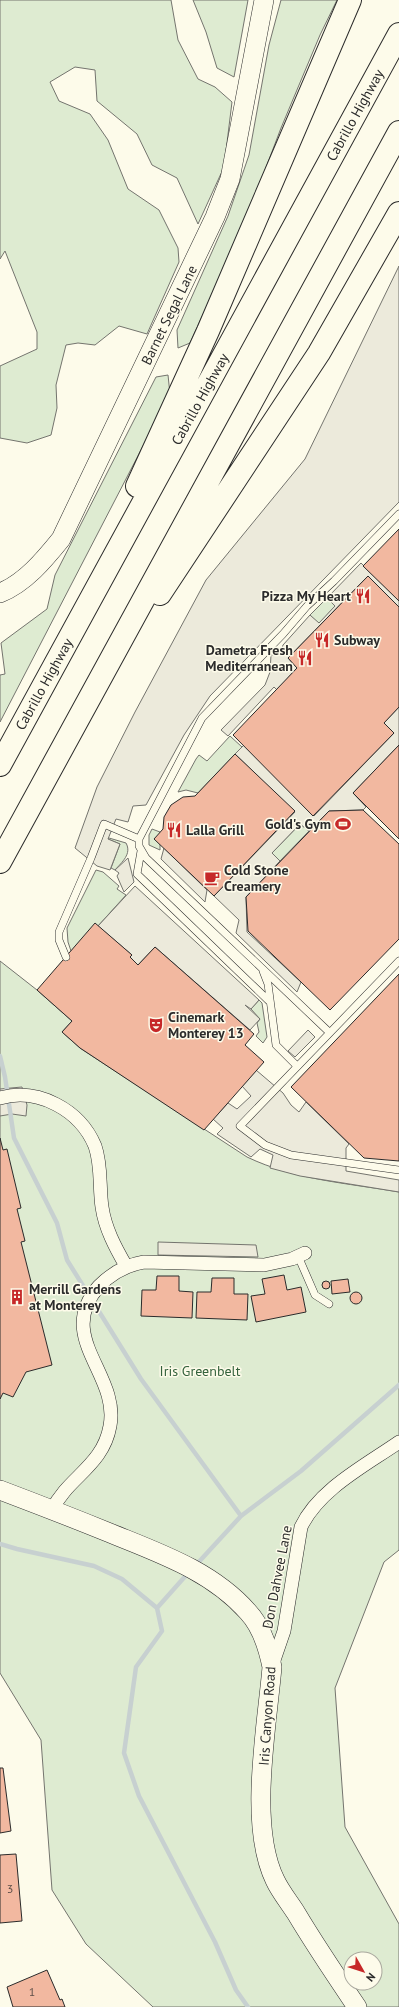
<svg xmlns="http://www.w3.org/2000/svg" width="399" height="2007" font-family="'PT Sans',sans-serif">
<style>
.green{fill:#deebd1;stroke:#74746e;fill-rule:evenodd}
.parking{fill:#eceadb;stroke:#74746e}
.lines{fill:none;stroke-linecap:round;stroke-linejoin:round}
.stream{stroke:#c7d0d0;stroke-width:4.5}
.building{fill:#f2b8a0;stroke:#2b2b2b}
.lane-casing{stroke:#2b2b2b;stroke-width:8}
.street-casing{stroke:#2b2b2b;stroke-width:14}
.secondary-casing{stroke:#2b2b2b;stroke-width:20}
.highway-casing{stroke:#2b2b2b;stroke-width:24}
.lane{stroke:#fdfbea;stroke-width:7}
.street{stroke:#fdfbea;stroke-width:13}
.secondary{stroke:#fdfbea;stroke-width:19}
.highway{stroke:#fdfbea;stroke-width:22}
.labels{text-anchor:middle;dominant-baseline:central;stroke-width:3;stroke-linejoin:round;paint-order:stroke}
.number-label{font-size:12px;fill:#5d4e48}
.street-label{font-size:14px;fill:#2b2b2b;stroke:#fdfbea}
.poi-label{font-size:14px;font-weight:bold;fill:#2b2b2b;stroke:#fdfbea;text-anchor:start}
.park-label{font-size:14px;fill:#34623c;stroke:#fdfbea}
</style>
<rect width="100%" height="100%" fill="#fdfbea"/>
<path class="green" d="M0,0H171L178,40L198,79L215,87L232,102L224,167L198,224L177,178L152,165L137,134L97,101L95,70L75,67L50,82L59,101L90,114L108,140L128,189L159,210L178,248L179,262L147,334L119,326L95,345L78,343L66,345L56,385L57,408L51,435L27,443L0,438V366L37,349V332L5,251L0,259Z
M193,0H248L234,77L217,68L206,32Z
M281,0H337L320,35L281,128L246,220L190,343L178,348L177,330L228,216L249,155L269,45Z
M168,375L170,394L0,722V675L5,674L1,643L47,609L55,575L156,377Z
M327,598L335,606L319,624L310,615Z
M230,736L242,747L198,793L186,790L178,792L196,759L199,755L207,761Z
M300,824L309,831L280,861L272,853Z
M152,829L160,832V850L149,845V835Z
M109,838L126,843C132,854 122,862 115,870L111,868L120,844L108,839Z
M96,870L103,872L119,886L117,889L126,895L98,926L71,951L68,942L67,928Z
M0,961L37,990L72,1021L62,1032L80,1048L247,1157C295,1180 347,1183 399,1192V1550L384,1562L335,1688L345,1827L399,1924V2007H153L86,1944L52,1890L41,1740L0,1673ZM351,1959H375V1983H351Z
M259,1000L262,1003L267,1037L263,1043L256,1036L259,1032L257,1023L260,1019L251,1009Z"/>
<path class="parking" d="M399,266V502L210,696L184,735L146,805L133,806L128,822L116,819L108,839L120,844L110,870L97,866L75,848L97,787L135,712L206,580L305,459Z
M361,563L399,601V607L367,577L288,658L297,668L277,690L274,687L228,736L221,730L265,685L270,672L271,655L280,654L283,645L310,615L319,623L335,606L327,598Z
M399,707V745L353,793L366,807L363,810L329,811L309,831L300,824L272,853L280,861L246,897L247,932L301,982L297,992L236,933L239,920L214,896L295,812L235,754L244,745L314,816L394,733L384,723Z
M164,848L207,890L205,902L161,859Z
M128,858L134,882L124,892L117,876L119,873L115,870Z
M135,886L259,1000L251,1009L245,1005L260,1019L250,1030L155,947L138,965L130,957L132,955L98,926Z
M308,1030L315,1037L295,1057L288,1051Z
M256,1070L283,1093L291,1105L299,1112L306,1102L349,1144L346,1148V1171L399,1180V1192L300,1176L270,1168L273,1155L260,1149L251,1157L217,1134L223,1128L213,1119L228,1103L237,1109L251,1096L242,1086Z
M22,1087L27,1105L26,1116L12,1114L0,1116V1089Z
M158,1242L256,1245L258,1257L158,1255Z"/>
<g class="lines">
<path class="stream" d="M0,1056L5,1077L14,1138L57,1223L67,1260L141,1379L241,1516
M0,1544L17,1549L94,1566L122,1579L157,1608L162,1631L136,1667L124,1753L139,1796L215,1942L236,1990L248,2007
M196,1565L241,1516L301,1471L399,1385
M157,1608L189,1572"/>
</g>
<path class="building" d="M399,529V601L363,566Z
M368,576L399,607V707L384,723L394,733L313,816L233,735L297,668L288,658Z
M399,745V839L353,793Z
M235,754L295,811L214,896L154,839L163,829L164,817L171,805L183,797L195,796Z
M363,810L399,844V939L330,1010L248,931L246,897L329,811Z
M95,923L132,955L130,957L138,965L155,947L254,1034L245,1045L264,1062L204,1130L80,1048L62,1032L72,1021L37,990Z
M399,974V1161L364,1158L291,1087Z
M0,1138L3,1150L7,1149L21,1208L17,1209L25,1241L21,1242L52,1365L26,1372L13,1397L3,1393L0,1399Z
M284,1275L287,1290L301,1287L306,1312L256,1322L251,1296L265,1294L262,1279Z
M157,1276H179V1291L193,1292L192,1318L141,1316L142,1290H156Z
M212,1278H234V1294H248L247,1320L196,1318L197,1292H211Z
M348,1279L350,1292L332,1294L331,1281Z
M322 1285a4 4 0 1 1 8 0a4 4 0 1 1-8 0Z
M350 1298a6 6 0 1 1 12 0a6 6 0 1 1-12 0Z
M0,1768H3L11,1831L0,1833Z
M16,1854L22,1921L0,1923V1855Z
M47,1970L60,2000L62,1999L65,2007H13L7,1987Z"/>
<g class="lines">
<defs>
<path id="lane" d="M141,851L137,874L269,1001
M66,957L59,940V932L91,858L104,824L139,839
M399,961L240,1126L265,1145L291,1155L399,1170
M263,971L268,984L276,1045L297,1066
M329,1032L146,858L139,846V839L202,718L283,634L307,606L334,581L399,514
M298,1256L315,1295L329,1304"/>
<path id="street" d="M0,1098C38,1087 80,1110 95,1146C102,1166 99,1187 102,1207C105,1228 115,1247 126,1266
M52,1510C68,1477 103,1466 110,1426C120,1374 54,1337 99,1286C112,1273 126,1265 144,1262L264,1265L292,1259L305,1253
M272,1666L284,1631L301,1527C319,1489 366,1465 399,1442"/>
<path id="secondary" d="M0,593C25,583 44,560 61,539L215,217L230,179L264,0
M0,1490C37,1504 73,1518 110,1533C159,1553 212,1571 248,1612C262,1627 268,1647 272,1667C267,1727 248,1825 275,1880C280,1891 289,1902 296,1913C315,1945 336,1976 357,2007"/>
<path id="highway" d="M137,486L208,331L350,0
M160,594L319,353L399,213
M0,765L399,34
M0,862L399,132"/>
</defs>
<use href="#lane" class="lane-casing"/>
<use href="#street" class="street-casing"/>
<use href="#secondary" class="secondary-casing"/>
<use href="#highway" class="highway-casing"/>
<use href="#lane" class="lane"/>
<use href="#street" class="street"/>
<use href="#secondary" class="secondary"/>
<use href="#highway" class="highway"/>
</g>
<defs>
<symbol id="restaurant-bare" viewBox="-9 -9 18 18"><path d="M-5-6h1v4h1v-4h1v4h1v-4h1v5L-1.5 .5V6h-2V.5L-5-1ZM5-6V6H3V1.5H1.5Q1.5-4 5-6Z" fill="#c62828" stroke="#fdfbea" stroke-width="2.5" paint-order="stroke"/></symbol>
<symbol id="stadium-bare" viewBox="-9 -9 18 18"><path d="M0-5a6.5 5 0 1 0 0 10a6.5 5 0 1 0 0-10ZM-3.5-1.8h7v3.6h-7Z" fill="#c62828" stroke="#fdfbea" stroke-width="2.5" paint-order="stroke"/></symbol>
<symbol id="cafe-bare" viewBox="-9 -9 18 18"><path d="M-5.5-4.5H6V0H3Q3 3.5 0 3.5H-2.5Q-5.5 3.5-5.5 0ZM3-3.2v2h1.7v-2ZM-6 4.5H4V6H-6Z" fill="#c62828" stroke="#fdfbea" stroke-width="2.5" paint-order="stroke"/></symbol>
<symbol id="theatre-bare" viewBox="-9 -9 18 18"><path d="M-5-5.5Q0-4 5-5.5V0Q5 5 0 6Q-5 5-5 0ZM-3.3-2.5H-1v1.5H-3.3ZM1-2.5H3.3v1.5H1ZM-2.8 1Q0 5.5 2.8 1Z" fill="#c62828" stroke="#fdfbea" stroke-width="2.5" paint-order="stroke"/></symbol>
<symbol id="building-bare" viewBox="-9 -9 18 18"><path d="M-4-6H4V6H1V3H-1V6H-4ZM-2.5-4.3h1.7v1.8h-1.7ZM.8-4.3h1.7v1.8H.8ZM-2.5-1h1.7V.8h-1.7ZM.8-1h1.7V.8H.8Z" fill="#c62828" stroke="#fdfbea" stroke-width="2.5" paint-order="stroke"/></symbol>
</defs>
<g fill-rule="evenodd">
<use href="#restaurant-bare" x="352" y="585" width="22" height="22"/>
<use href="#restaurant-bare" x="311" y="629" width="22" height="22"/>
<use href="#restaurant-bare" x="294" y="647" width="22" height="22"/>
<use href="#stadium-bare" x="332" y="813" width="22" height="22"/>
<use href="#restaurant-bare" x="163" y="819" width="22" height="22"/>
<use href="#cafe-bare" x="201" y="867" width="22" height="22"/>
<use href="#theatre-bare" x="145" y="1014" width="22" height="22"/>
<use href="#building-bare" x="6" y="1286" width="22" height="22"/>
</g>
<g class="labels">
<g class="number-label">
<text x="10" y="1888">3</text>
<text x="32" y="1991">1</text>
</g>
<g class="street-label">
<text transform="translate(355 115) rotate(-61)">Cabrillo Highway</text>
<text transform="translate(169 315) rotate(-64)">Barnet Segal Lane</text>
<text transform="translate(200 399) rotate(-61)">Cabrillo Highway</text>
<text transform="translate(44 684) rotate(-61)">Cabrillo Highway</text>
<text transform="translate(277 1577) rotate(-79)">Don Dahvee Lane</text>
<text transform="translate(267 1716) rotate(-86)">Iris Canyon Road</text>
</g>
<g class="poi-label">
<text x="351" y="596" text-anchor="end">Pizza My Heart</text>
<text x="334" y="640">Subway</text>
<text x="293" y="650" text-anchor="end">Dametra Fresh<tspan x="293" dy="16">Mediterranean</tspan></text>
<text x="331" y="824" text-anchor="end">Gold's Gym</text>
<text x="186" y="830">Lalla Grill</text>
<text x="224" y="870">Cold Stone<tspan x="224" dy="16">Creamery</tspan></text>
<text x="168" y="1017">Cinemark<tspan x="168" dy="16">Monterey 13</tspan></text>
<text x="29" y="1289">Merrill Gardens<tspan x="29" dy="16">at Monterey</tspan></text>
</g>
<g class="park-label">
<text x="200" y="1371">Iris Greenbelt</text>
</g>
</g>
<g transform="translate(363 1971) rotate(129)"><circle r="19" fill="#fdfbea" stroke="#a9a89e"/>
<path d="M0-3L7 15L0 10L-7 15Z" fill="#c62828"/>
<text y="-6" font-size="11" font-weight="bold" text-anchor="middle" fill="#2b2b2b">N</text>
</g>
</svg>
